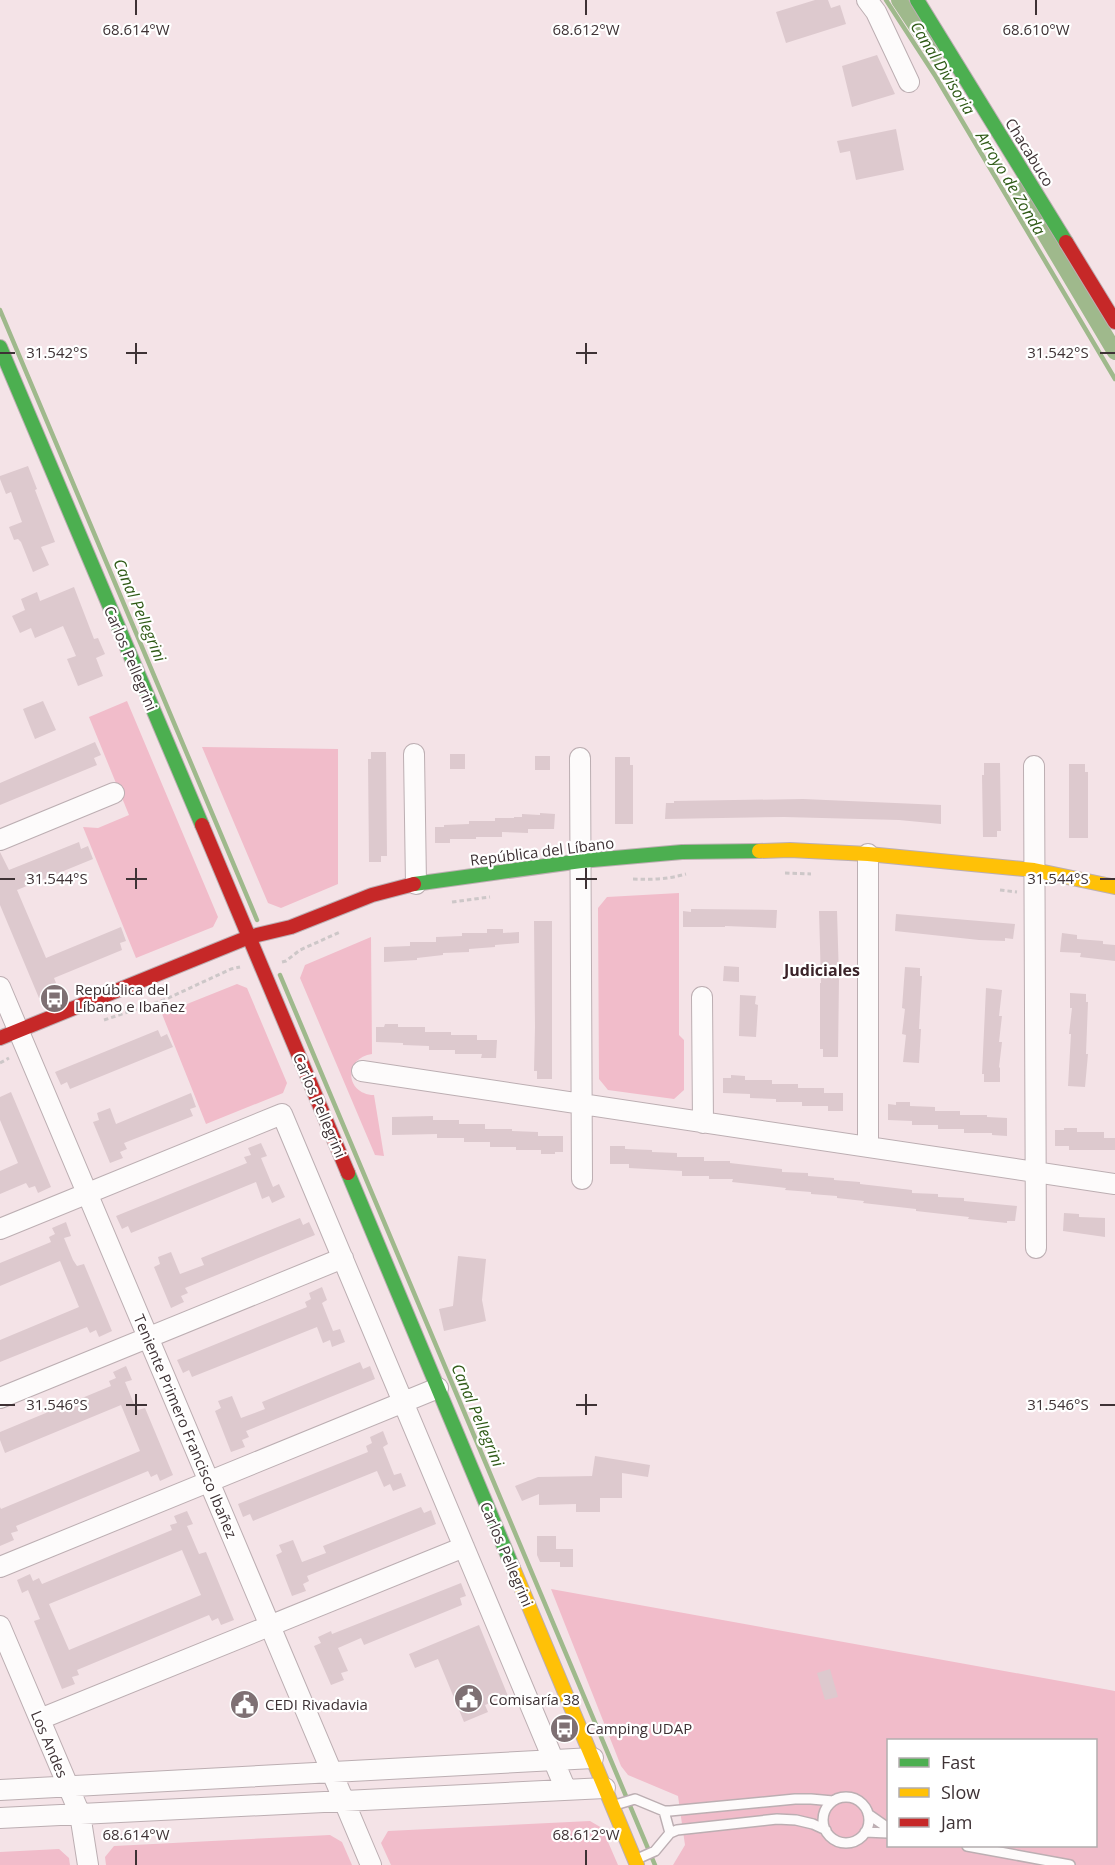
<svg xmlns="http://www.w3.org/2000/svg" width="1115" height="1865" font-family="'Open Sans',sans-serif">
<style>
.green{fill:#f1bcca;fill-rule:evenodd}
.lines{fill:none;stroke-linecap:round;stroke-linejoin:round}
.stream{stroke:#9fb98c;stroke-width:4.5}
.canal{stroke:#9fb98c;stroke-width:16}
.building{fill:#ddc9ce;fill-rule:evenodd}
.lane-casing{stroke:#bcaeb2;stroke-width:12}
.street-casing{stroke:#bcaeb2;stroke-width:22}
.fast-casing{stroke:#bcaeb2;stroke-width:16}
.slow-casing{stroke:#bcaeb2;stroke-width:16}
.jam-casing{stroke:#bcaeb2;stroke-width:16}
.path{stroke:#cdc7c8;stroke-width:3;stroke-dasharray:4.5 3;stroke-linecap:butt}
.lane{stroke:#fdfbfb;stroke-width:9}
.street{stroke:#fdfbfb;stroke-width:20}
.fast{stroke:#4caf50;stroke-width:14}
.slow{stroke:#ffc107;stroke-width:14}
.jam{stroke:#c62828;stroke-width:14}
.ticks{fill:none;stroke:#3e3235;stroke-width:2}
.labels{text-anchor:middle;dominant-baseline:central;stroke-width:4.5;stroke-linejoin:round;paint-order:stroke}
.street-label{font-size:15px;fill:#3e3235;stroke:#fff}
.poi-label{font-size:15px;fill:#3e3235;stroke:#fff;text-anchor:start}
.water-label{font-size:16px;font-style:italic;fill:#2e5915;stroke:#fff}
.neighbourhood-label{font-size:16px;font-weight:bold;fill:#3b2329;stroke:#fff}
.ticks-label{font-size:15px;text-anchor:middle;fill:#3e3235;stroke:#fff;stroke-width:4.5;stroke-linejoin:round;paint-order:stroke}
</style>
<rect width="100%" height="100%" fill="#f4e3e7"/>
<path class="green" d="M127,701L218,917L213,927L136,958L83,827L98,828L129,815L89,717Z
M202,747L338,749V884L281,908L268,903Z
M679,893V1035L684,1040V1090L674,1099L608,1090L599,1079L598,908L607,897Z
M371,937L372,1054C343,1058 345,1094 374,1095L384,1156L375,1155L300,978L305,965Z
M237,984L247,988L287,1083L283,1093L206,1124L162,1014Z
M551,1589L1115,1691V1865H673L685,1845L678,1796L628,1775L621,1766ZM888,1740H1096V1846H888Z
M590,1821L602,1828L618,1865H391L381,1843L388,1831Z
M330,1835L342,1842L352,1865H106L105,1857L114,1846Z
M59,1849L69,1858L70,1865H0V1852Z"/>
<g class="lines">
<path class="stream" d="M886,0L936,77L1115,379
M0,310L257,920
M280,975L655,1865"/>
<path class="canal" d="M899,0L935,54
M1018,189L1115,352"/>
</g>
<path class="building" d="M815,0H828L831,8L840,5L846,24L786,43L776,12Z
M877,55L895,94L852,107L842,66Z
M896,129L904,170L856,180L850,151L840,153L837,141Z
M28,466L37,489L35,490L55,542L41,547L49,565L33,572L21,542L18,539L14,540L9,527L22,522L11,492L6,494L0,479V476Z
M74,587L94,639L98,638L105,654L96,658L103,676L78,686L67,659L76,656L63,626L35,638L31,628L20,633L12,616L25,610L21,599L37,592L40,601Z
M43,701L56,730L35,739L23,709Z
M95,742L101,755L94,758L97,765L0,805V783Z
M371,752H386L387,856H381V862H369L368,759H371Z
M450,754H465V769H450Z
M535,756H550V770H535Z
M615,757H630V765H633V824H615Z
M984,763H1000L1001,831H997V837H983L982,775H984Z
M1069,764H1085V772H1088V838H1069Z
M803,799L941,805V824L899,820L784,817L665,819L666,803H674V801Z
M540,813L555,814L554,829H528V833L502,832V837H476V839H450V843H435V827H444V825L469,824V821H495V818H514V817H522V814L540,815Z
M79,842L81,849L88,846L93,859L17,890L46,958L121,927L126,941L120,943L122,950L54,978L56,983L50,986L52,992L39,998L0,905V852L9,870Z
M691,909L777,910L776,928L725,926V927H683V911L691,912Z
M819,911H837L839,978L838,1057H823V1049H820V983H821Z
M896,914L1015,924L1013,939L1005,938V941L979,940L895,931Z
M534,921H552V1079H537V1071H534L535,1027Z
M487,929H503V933L519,932V943L495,945V947L469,949V952L443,953V955L417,958V960L384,962V947L410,946V942H436V937L462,936V933H487Z
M1062,933L1077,935V939L1103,941V944L1115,945V961L1080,957L1081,953L1060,952Z
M724,966L739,967V982L723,981Z
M905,967L920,968V976H922L919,1029H921L919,1063L903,1062L906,1035L902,1034L905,1009L902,1008Z
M986,988L1002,990L999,1016H1002L999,1042H1002L999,1067L1000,1068V1082H984V1074H982Z
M1070,993L1086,994V1002H1088L1086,1054H1088L1085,1087L1068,1086L1071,1034H1069L1072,1008H1070Z
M740,995L756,996L755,1004L758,1005L756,1037L739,1036Z
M385,1024H398V1027H425V1032H451V1035H477V1040H497L496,1058H481L482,1054H455V1050H429V1046L403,1045V1043L376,1042V1027H384Z
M158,1030L161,1037L167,1034L173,1047L70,1089L67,1082L61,1085L55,1072Z
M731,1075L745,1076V1080H772V1084H798V1088H824V1093H843V1111H828V1106H802V1102H776V1099L750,1098V1094L723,1093V1078H731Z
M11,1092L51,1187L38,1193L35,1186L29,1188L26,1183L0,1194V1171L18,1163L0,1120V1097Z
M191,1093L196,1107L190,1109L193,1116L124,1143L127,1149L120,1152L123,1158L110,1163L93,1122L99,1120L97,1113L110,1108L116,1124Z
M896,1102H910V1106L935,1107V1111H960V1115H987V1117L1007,1118V1136L992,1135V1133H964V1129H938V1125H912V1121L888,1120V1104L896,1105Z
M433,1116V1120H459V1124H485V1129H512V1131L538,1132V1136H563V1152H555V1154H541V1150H516V1147H490V1142H464V1138H437V1134L392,1135V1117Z
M1064,1128H1077V1132H1104V1138H1115V1150H1069V1146H1055V1130H1064Z
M261,1143L267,1156L261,1158L273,1187L279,1184L285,1197L272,1203L269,1196L262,1199L256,1182L131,1233L128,1226L122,1229L116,1216L247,1163L244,1157L251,1155L248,1148Z
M610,1146H625V1149L652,1150V1152L677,1153V1157H704V1161H730V1163L782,1169V1172L808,1173V1176L834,1178V1180L860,1182V1184L912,1190V1193L938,1194V1197L964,1198V1201L1017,1206L1015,1221H1007V1223L968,1219L969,1217L916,1211V1209L863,1203L864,1201L837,1198V1196L811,1194V1192L785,1190L786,1188L732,1182L733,1179H709V1176H682V1171L629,1168V1164H610Z
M1064,1213L1079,1214V1217L1105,1218V1237L1063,1231Z
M300,1218L303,1225L309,1222L315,1235L185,1288L188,1293L181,1296L184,1302L171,1308L154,1267L160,1264L158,1257L171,1252L180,1274L204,1265L201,1258Z
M66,1222L71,1236L64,1238L73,1260L77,1266L84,1264L112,1331L99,1337L96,1330L90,1333L87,1327L0,1362V1340L79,1307L60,1261L0,1286V1263L51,1242L49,1237L55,1234L52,1228Z
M458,1256L486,1259L482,1300L486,1321L444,1331L439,1309L453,1306Z
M322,1287L327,1300L322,1303L333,1331L340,1329L345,1342L332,1347L330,1340L323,1343L317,1327L192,1377L189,1370L183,1373L177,1360L307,1307L305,1302L311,1299L309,1293Z
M360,1362L363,1369L370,1366L375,1379L246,1431L249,1437L242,1440L245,1447L231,1452L215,1411L221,1408L218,1401L232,1396L241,1418L265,1409L262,1402Z
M126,1366L132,1380L125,1382L134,1404H135L138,1410L145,1408L173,1475L160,1481L157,1474L151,1477L148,1471L16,1526L18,1531L11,1533L14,1540L0,1546V1507L1,1509L140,1451L121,1405L5,1453L0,1440V1432L111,1386L109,1381L116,1378L113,1372Z
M383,1431L388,1444L383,1447L394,1475L401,1473L406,1486L393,1491L390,1484L384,1487L377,1471L253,1521L250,1514L243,1517L238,1504L368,1452L366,1446L372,1443L370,1437Z
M595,1456L650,1465L648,1477L622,1473V1498H600V1512H576V1504L539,1505V1494L522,1501L515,1486L538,1477L592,1476Z
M421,1507L424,1513L431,1510L436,1524L307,1576L309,1581L303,1584L306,1591L292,1596L276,1555L282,1552L279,1545L293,1540L302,1562L326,1553L323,1546Z
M187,1511L193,1524L187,1526L199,1554L206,1552L234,1620L221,1625L218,1618L212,1621L209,1615L77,1670L79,1675L72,1677L75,1684L62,1689L34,1621L40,1619L28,1590L22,1593L17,1580L30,1574L33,1581L39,1578L42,1584L172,1530L170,1525L177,1523L174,1516ZM182,1550L201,1595L69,1650L49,1604Z
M537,1536H556V1549H573V1567H560V1562H540L537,1555Z
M461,1583L466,1596L460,1598L462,1605L364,1645L361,1638L338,1648L348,1671L341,1673L344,1680L331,1685L314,1646L321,1643L318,1637L331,1631L332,1634Z
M479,1625L508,1696L485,1705L488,1712L464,1722L438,1659L415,1668L409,1654Z
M830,1669L838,1697L825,1700L817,1673Z"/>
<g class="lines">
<defs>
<path id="lane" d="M823 1820a23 23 0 1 1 46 0a23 23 0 1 1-46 0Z
M615,1805L635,1799L664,1811H670L795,1799H811L833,1801
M664,1811L670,1833
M868,1814L888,1828
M865,1832L888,1833
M967,1846L1070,1865
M637,1859L655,1851L670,1833L677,1830L777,1819L796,1820L813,1824L826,1830"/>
<path id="street" d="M867,0L876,12L909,82
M414,754L416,884
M580,758L582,1179
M1034,766L1036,1248
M0,840L114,793
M868,854V1147
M0,987L371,1865
M702,997L703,1123
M362,1071L1115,1184
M0,1229L282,1114L566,1790
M0,1398L343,1258
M0,1567L438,1388
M0,1626L80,1814L88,1865
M40,1719L464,1547
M0,1790L593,1758
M0,1818L605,1788"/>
<path id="fast" d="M917,0L1066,242
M0,347L202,825
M414,884L581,861L682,852L759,851
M348,1173L513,1568"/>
<path id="slow" d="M759,851L790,850L868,854L1034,870L1115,887
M513,1568L637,1865"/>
<path id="jam" d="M1066,242L1115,322
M202,825L348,1173
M0,1038L249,937L291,927L372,895L414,884"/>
</defs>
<use href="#lane" class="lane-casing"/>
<use href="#street" class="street-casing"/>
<use href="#fast" class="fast-casing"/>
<use href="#slow" class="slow-casing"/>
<use href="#jam" class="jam-casing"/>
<path class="path" d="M785,873L811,874
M633,879C652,880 668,879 686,874
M1000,890L1017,892
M452,902L490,897
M282,962L286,961L300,950L340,932
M104,1020L164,1000L231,969L240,967
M0,1063L9,1058"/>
<use href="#lane" class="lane"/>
<use href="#street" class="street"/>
<use href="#fast" class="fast"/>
<use href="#slow" class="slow"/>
<use href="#jam" class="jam"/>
</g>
<path class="ticks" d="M136,0V15M586,0V15M1036,0V15M136,343V364M586,343V364M0,353H15M126,353H147M576,353H597M1100,353H1115M136,868V889M586,868V889M0,879H15M126,879H147M576,879H597M1100,879H1115M136,1394V1415M586,1394V1415M0,1405H15M126,1405H147M576,1405H597M1100,1405H1115M136,1850V1865M586,1850V1865"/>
<defs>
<symbol id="bus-disc" viewBox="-11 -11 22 22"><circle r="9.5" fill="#7e7073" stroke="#fff"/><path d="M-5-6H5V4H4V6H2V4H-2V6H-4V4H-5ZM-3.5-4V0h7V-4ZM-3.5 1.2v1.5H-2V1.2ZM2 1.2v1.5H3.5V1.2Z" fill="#fff"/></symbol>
<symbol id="civic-disc" viewBox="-11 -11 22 22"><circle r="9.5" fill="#7e7073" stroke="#fff"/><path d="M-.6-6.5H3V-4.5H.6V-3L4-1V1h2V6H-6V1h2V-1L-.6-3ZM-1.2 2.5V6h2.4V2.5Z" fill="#fff"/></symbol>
</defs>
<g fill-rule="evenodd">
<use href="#bus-disc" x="38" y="982" width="33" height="33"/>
<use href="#civic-disc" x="452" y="1682" width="33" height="33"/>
<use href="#civic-disc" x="228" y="1688" width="33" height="33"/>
<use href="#bus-disc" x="548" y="1712" width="33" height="33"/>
</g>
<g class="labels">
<g class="street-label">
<text transform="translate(1030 152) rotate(58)">Chacabuco</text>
<text transform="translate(131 658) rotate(67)">Carlos Pellegrini</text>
<text transform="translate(542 851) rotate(-7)">República del Líbano</text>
<text transform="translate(320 1105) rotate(67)">Carlos Pellegrini</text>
<text transform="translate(186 1426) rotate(67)">Teniente Primero Francisco Ibañez</text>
<text transform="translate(507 1554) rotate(67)">Carlos Pellegrini</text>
<text transform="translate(50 1744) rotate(67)">Los Andes</text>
</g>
<g class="poi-label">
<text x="75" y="989">República del<tspan x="75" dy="17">Líbano e Ibañez</tspan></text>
<text x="489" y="1699">Comisaría 38</text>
<text x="265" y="1704">CEDI Rivadavia</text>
<text x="586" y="1728">Camping UDAP</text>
</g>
<g class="water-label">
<text transform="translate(943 68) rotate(58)">Canal Divisoria</text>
<text transform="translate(1011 183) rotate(59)">Arroyo de Zonda</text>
<text transform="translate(140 610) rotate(67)">Canal Pellegrini</text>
<text transform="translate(478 1415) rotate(67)">Canal Pellegrini</text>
</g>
<g class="neighbourhood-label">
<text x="822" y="970">Judiciales</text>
</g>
</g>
<g class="ticks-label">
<text x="136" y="35">68.614°W</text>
<text x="586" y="35">68.612°W</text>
<text x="1036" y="35">68.610°W</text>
<text x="57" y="358">31.542°S</text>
<text x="1058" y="358">31.542°S</text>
<text x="57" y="884">31.544°S</text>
<text x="1058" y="884">31.544°S</text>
<text x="57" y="1410">31.546°S</text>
<text x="1058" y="1410">31.546°S</text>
<text x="136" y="1840">68.614°W</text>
<text x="586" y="1840">68.612°W</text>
</g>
<rect x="887" y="1739" width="210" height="108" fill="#ffffff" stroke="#b2adae" stroke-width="1.5"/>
<rect x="899" y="1758" width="30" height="9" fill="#4caf50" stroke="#b2adae" stroke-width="1.5"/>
<text x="941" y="1769" font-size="18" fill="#3e3235">Fast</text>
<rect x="899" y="1788" width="30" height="9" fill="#ffc107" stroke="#b2adae" stroke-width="1.5"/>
<text x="941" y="1799" font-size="18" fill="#3e3235">Slow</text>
<rect x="899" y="1818" width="30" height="9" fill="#c62828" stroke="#b2adae" stroke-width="1.5"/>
<text x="941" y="1829" font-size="18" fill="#3e3235">Jam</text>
</svg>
